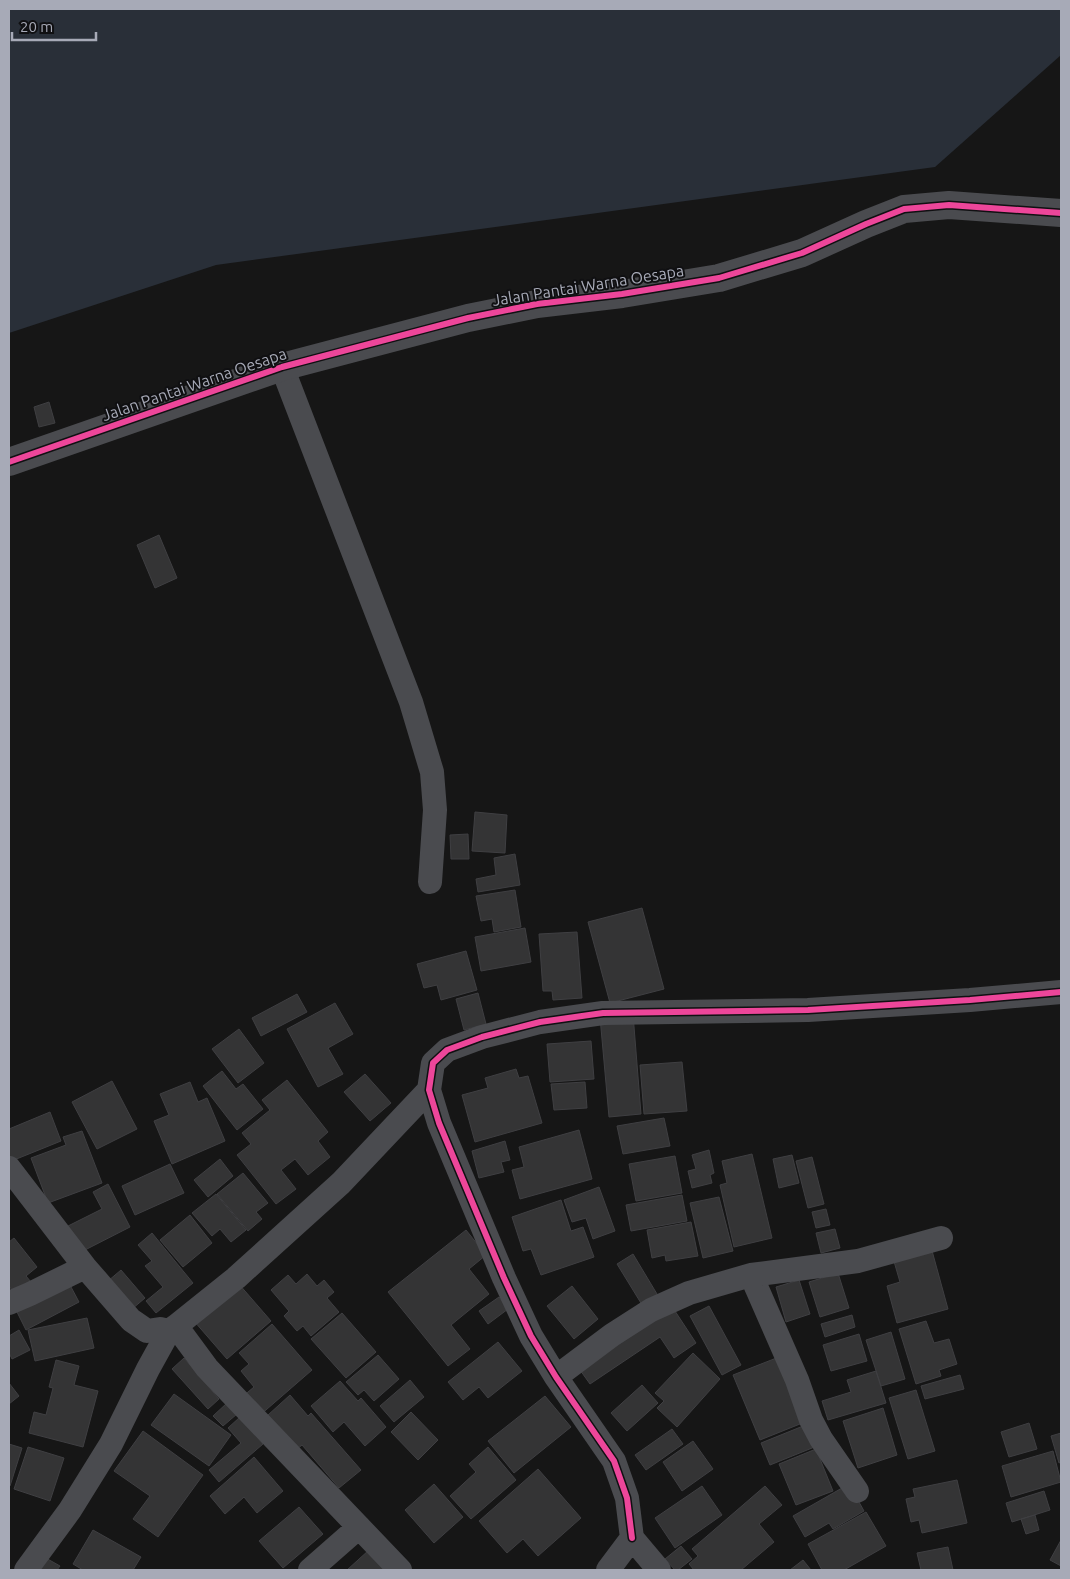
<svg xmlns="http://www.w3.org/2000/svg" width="1070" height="1579" font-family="Ubuntu,sans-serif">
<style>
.water{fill:#292f38}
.building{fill:#343435;stroke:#3f3f42}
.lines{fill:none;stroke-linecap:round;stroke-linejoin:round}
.minor{stroke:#4a4b4f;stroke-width:24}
.tertiary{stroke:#4a4b4f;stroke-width:28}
.cycleway-casing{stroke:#101012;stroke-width:9}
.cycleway{stroke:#ed469a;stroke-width:6}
.labels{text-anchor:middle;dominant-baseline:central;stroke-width:4;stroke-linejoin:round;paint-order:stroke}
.street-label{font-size:16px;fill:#a7aab7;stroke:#101012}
</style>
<rect width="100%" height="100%" fill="#161616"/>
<path class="water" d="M9,9H1061V55L935,167L216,265L9,333Z"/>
<path class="building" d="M49,402L55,423L39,427L34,407Z
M159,535L177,578L155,588L137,545Z
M475,812L507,815L505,853L472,851Z
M468,834L469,859H451L450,835Z
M515,854L520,885L478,892L476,879L496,875L494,858Z
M515,890L521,927L494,932L492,919L481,921L476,896Z
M642,908L664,989L610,1003L588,922Z
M525,928L531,962L481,971L475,937Z
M577,932L582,998L553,1000L552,991H543L539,934Z
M466,951L477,990L441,1000L437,985L424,988L417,964Z
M478,993L486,1024L464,1030L456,999Z
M297,994L307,1012L261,1036L252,1018Z
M335,1003L353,1034L328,1048L343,1074L318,1087L287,1029Z
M633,1014L641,1114L609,1117L600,1017Z
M239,1029L264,1063L238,1083L212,1049Z
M591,1041L594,1079L550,1082L547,1044Z
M682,1062L687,1111L644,1114L640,1065Z
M516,1069L519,1078L528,1076L542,1123L475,1142L462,1095L488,1088L485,1078Z
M222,1071L236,1089L243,1084L263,1109L237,1130L203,1086Z
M365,1074L391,1103L370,1121L344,1092Z
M287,1080L328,1132L318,1141L330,1157L308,1175L295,1159L281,1170L296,1189L276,1204L237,1155L251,1144L242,1133L270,1110L262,1100Z
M112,1081L137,1129L97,1149L72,1102Z
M190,1082L198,1102L207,1098L225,1141L172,1164L154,1121L169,1115L160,1094Z
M585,1082L587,1108L554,1110L551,1084Z
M50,1112L61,1141L9,1162V1129Z
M664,1118L670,1146L623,1154L617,1126Z
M579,1130L592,1179L520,1199L512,1170L524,1167L519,1147Z
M82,1131L102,1183L48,1203L31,1158L66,1145L63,1137Z
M505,1141L510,1160L501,1162L504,1172L479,1178L472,1151Z
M709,1150L714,1173L710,1175L712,1183L692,1188L688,1171L696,1169L692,1155Z
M752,1154L772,1238L734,1247L720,1185L727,1183L722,1161Z
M792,1155L799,1183L779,1188L773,1159Z
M675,1156L682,1193L636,1201L629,1164Z
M812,1157L824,1204L808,1208L796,1161Z
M220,1159L233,1176L208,1197L194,1180Z
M170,1164L184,1193L135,1215L122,1186Z
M243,1173L268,1203L256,1212L262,1219L248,1231L217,1194Z
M108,1184L130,1227L81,1252L68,1226L102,1209L93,1192Z
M599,1187L615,1231L593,1239L586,1218L572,1222L564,1200Z
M216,1194L246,1230L231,1242L220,1229L212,1236L192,1213Z
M682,1195L687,1221L631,1231L626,1205Z
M719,1197L733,1251L703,1258L690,1203Z
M561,1200L571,1231L583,1227L594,1257L541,1275L531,1249L523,1251L512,1217Z
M826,1209L830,1225L816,1228L812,1212Z
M190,1215L212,1243L183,1267L160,1240Z
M691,1222L698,1256L666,1261L665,1255L652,1258L647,1230Z
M835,1229L840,1248L821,1253L816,1233Z
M466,1230L486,1255L469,1269L489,1294L451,1325L470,1349L448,1366L388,1292Z
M152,1233L193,1283L156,1313L146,1301L163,1287L145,1266L152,1261L138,1245Z
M14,1238L37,1267L26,1276L31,1282L15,1294L9,1286V1242Z
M931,1247L948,1309L897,1323L887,1286L900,1282L893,1258Z
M633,1254L660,1299L644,1308L617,1264Z
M121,1270L145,1298L132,1309L108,1281Z
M838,1273L849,1308L820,1317L809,1282Z
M307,1274L317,1286L324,1280L334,1292L327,1298L339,1312L311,1336L303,1326L297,1331L284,1316L289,1311L271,1290L288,1275L296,1284Z
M799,1280L810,1314L786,1322L776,1287Z
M238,1283L271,1321L227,1359L194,1321Z
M70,1285L79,1302L26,1330L17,1312Z
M572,1286L598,1319L574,1339L547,1306Z
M499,1297L508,1309L488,1324L479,1311Z
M709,1306L741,1365L722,1375L690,1316Z
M673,1308L696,1343L674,1358L660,1337L590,1384L580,1370Z
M342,1313L376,1352L346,1378L311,1339Z
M852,1315L855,1327L825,1337L821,1324Z
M87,1318L94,1348L35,1361L28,1330Z
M926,1321L934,1343L949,1339L957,1364L939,1370L941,1376L916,1384L899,1329Z
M272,1324L312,1370L259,1416L242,1397L254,1387L241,1371L249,1364L239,1353Z
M19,1330L30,1350L12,1359L9,1353V1336Z
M891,1332L905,1379L881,1386L866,1340Z
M859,1334L867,1361L831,1371L823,1345Z
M498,1342L522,1371L488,1398L479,1387L463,1400L448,1382Z
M693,1353L720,1379L677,1427L657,1408L664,1401L655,1393Z
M378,1355L399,1379L374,1401L364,1390L358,1395L346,1382Z
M779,1357L805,1422L760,1440L733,1375Z
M184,1358L219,1399L208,1409L172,1369Z
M56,1360L79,1366L74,1385L98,1391L83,1447L29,1433L34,1412L46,1415L53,1388L49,1387Z
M876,1371L886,1403L828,1420L822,1401L851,1392L847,1380Z
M960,1375L964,1389L925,1399L921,1386Z
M410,1380L424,1397L394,1422L380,1406Z
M340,1381L358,1401L361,1398L386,1427L365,1446L344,1422L333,1432L311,1406Z
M9,1383L19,1396L9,1404Z
M642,1385L658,1403L627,1431L611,1413Z
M916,1390L935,1451L908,1459L889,1398Z
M174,1394L231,1435L209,1466L151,1425Z
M290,1395L308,1416L311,1413L361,1470L339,1488L302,1445L297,1449L268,1415Z
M545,1396L571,1427L514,1473L488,1441Z
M227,1403L237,1414L223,1426L213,1416Z
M883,1408L897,1455L858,1468L843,1421Z
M411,1412L438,1440L418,1460L391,1432Z
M240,1417L263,1444L219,1482L209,1470L241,1443L228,1428Z
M1029,1423L1037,1449L1009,1457L1001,1432Z
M808,1424L817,1446L770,1465L761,1443Z
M672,1429L683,1444L646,1470L635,1455Z
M143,1431L203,1475L158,1537L133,1519L150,1496L114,1471Z
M1061,1433V1462L1059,1463L1051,1436Z
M693,1441L713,1469L682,1491L663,1462Z
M9,1444L22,1448L10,1486L9,1485Z
M28,1447L64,1458L50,1501L14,1489Z
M488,1447L516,1480L471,1519L450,1496L476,1472L469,1464Z
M816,1449L833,1491L796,1505L779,1464Z
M1053,1451L1061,1482L1011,1497L1002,1466Z
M254,1457L283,1491L257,1513L244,1497L225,1514L210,1496Z
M538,1469L581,1518L538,1556L523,1539L507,1553L479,1521Z
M957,1480L967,1523L922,1533L919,1520L911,1522L906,1499L915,1497L913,1489Z
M434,1484L463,1517L434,1543L405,1510Z
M849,1484L864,1511L833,1529L829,1523L805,1537L793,1516Z
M702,1486L722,1515L675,1548L655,1518Z
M765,1486L782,1505L759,1524L774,1542L741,1570H694L689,1564L698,1556L692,1549Z
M1044,1491L1050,1510L1012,1522L1006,1503Z
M299,1507L323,1534L283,1568L259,1541Z
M866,1512L886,1546L844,1570H822L808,1544Z
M1035,1515L1039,1530L1026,1534L1021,1519Z
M93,1530L141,1557L133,1570H83L73,1564Z
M1061,1540V1566L1050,1560Z
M681,1546L692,1559L678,1570H675L665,1559Z
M948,1547L953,1570H921L917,1553Z
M369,1550L387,1570H347Z
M44,1557L60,1566L57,1570H36Z
M803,1560L811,1570H790Z"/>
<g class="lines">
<path class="minor" d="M282,367L411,702L432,772L435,810L430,882
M9,1168L85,1267L131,1320L147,1331L160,1329L169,1331L176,1326
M751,1275L797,1380L811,1420L821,1439L857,1491
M9,1303L30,1294L85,1267
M556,1377L612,1335L651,1310L689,1293L751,1275L858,1261L941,1238
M632,1538L627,1498L614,1461L556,1377L531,1336L504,1278L439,1123L429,1090L433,1063L447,1050L482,1037L540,1022L603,1013L808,1010L970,1000L1061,992
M632,1538L659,1570
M26,1570L70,1510L111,1444L148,1369L169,1331
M310,1570L359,1527
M400,1570L207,1368L176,1326L236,1278L341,1183L429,1090
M608,1570L632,1538"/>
<path class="tertiary" d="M9,462L282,367L468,318L537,304L622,294L719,278L802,253L866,224L904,209L949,205L1061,213"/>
<defs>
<path id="cycleway" d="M9,462L282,367L468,318L537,304L622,294L719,278L802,253L866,224L904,209L949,205L1061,213
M632,1538L627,1498L614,1461L556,1377L531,1336L504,1278L439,1123L429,1090L433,1063L447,1050L482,1037L540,1022L603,1013L808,1010L970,1000L1061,992"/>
</defs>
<use href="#cycleway" class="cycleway-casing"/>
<use href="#cycleway" class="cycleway"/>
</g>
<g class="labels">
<g class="street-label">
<text transform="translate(588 285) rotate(-9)">Jalan Pantai Warna Oesapa</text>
<text transform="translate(194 384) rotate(-19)">Jalan Pantai Warna Oesapa</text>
</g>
</g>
<rect width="1070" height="1579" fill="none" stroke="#a7aab7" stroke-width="20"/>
<path d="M12 32v8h84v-8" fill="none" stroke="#a7aab7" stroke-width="2.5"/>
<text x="20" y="32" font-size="15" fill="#a7aab7" stroke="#101012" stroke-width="4" paint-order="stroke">20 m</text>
</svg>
